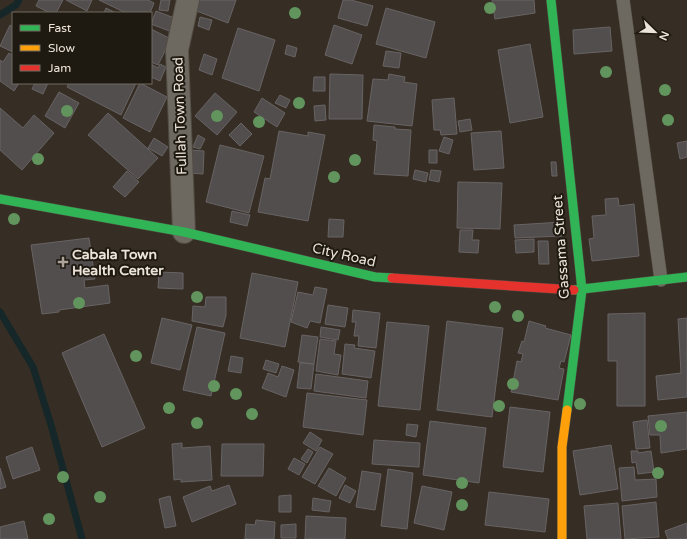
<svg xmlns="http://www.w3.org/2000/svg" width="687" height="539" font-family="'Varela Round',sans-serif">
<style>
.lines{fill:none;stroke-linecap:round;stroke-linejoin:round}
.stream{stroke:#152728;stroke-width:7}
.building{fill:#534e4e;stroke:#686364}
.lane-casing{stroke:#524c43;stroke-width:14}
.street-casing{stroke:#524c43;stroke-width:24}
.fast-casing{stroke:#524c43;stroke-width:10}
.slow-casing{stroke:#524c43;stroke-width:10}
.jam-casing{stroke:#524c43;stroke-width:10}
.lane{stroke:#6d6860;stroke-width:13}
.street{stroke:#6d6860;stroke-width:22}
.fast{stroke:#30b455;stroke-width:9}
.slow{stroke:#ff9f0a;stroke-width:9}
.jam{stroke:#e5322d;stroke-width:9}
.tree{fill:#62955d}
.poi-dot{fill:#aca49a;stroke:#1e1911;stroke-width:1.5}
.labels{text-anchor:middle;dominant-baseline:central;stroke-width:4;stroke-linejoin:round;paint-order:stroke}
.street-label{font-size:14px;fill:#ece4d9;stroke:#1e1911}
.poi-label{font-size:14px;font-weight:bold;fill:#ece4d9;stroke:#1e1911;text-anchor:start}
</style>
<rect width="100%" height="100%" fill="#362e25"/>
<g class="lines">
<path class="stream" d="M0,15L16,5L19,0
M0,312L33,367L51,425L82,539"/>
</g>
<path class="building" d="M39,0H63L56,13H50L36,6Z
M66,0H92L87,11Z
M99,0H148L154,3L150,13H126Z
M161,0H170L168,11L159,10Z
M198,0H236L228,23L194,10Z
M343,0H351L373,6L367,26L338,18Z
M492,0H534L535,13L495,19Z
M106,8L116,13H104Z
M386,8L435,22L426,58L376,44Z
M156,11L177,19L172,32L151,24Z
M200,17L212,20L209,30L198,26Z
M10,25L13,27V52L0,46Z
M334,25L362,35L352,64L325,55Z
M610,27L612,51L574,54L573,30Z
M238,28L275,40L259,91L222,78Z
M151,29L171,39L158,65L151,62Z
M530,44L543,117L510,123L498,50Z
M287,45L297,48L295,57L285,54Z
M386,51L401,53L399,68L383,66Z
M9,53L13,56V83H19L14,91L0,81V60L3,62Z
M204,54L217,59L212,75L199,70Z
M151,64L158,68L160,64L166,67L160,81L151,77Z
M330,74L363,75L362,119H329Z
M389,74L405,77L404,82L417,84L412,126L367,121L373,79L388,80Z
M314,77H325V91H313Z
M35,83H48L43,94L32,89Z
M69,83H136L121,115L67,87Z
M140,83L167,97L150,132L123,118Z
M59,92L79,103L65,128L45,116Z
M215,93L237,112L217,135L195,116Z
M280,95L290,100L286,108L275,103Z
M262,98L285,113L277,127L254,112Z
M454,98L457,134L441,135L440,130H434L432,100Z
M325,105L326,120L315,121L314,106Z
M0,108L23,128L34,115L54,133L22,170L0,150Z
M108,113L158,158L138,179L88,135Z
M470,119L472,130L460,132L458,121Z
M241,123L252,134L240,146L229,135Z
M374,125L395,127V129L411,130L408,176L374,174L377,141L373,140Z
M279,131L308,136V132L325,135L308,221L258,212L265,178L270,179Z
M501,131L504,168L474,170L471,133Z
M198,135L205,139L200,149L193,147Z
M444,137L453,140L449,154L439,151Z
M154,138L168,147L162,156L148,148Z
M687,141V157L680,159L677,143Z
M220,145L264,156L249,213L206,202Z
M190,150L204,151L203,174L189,173Z
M429,150H437V163H429Z
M551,162H556L557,176H552Z
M415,170L428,173L426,182L413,179Z
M431,170L441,171L439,182L429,180Z
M127,171L139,182L125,197L113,187Z
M458,182L502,183L500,229L457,228Z
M618,198L619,206L634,204L639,256L592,261L589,239L594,238L592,216L606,215L605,199Z
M232,211L250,215L247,226L230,222Z
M329,219L344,220L343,237H328Z
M562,222V236L515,238L514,225Z
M460,230H473L472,240H479L478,253L459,252Z
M89,238L95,279L84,280L85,288L108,285L110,303L59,310V312L42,314L31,245Z
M534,239V252L516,253L515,240Z
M538,241H548L549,264H539Z
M159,272L183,273V289L158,288Z
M252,273L298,282L285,347L240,338Z
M315,287L327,289L320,323L310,321L307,328L291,322L298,292L313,295Z
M206,297H226V315L223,327L192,321L193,306L205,307Z
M328,305L348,308L345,327L325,324Z
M353,310L380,313L376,348L358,346L359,336H354L356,322H352Z
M645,313V406H617V361H608V314Z
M162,318L192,325L180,370L151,363Z
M687,318V397L658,400L656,376L681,373L678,319Z
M447,321L503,328L492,417L437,410Z
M529,321L546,326L545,328L571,335L564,362L561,361L559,368L564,369L558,400L511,392L517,361L521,362L523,354L518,353L522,341L524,342Z
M387,322L429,326L420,410L378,406Z
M197,327L225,333L211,396L183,390Z
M321,327L340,330L338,340L320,337Z
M104,334L145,428L102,447L62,353Z
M302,335L318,337L314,364L298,362Z
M320,339L336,341L334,354L341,355L338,375L316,371Z
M345,344L355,345L354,348L375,351L371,378L342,374Z
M231,356L243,358L241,373L228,371Z
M266,360L279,364L276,373L263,369Z
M300,363L314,364L311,389L297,388Z
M282,366L294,370L286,397L262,388L268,373L278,377Z
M316,374L368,381L366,398L314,391Z
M307,393L367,400L363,435L303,427Z
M510,407L550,412L543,472L503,467Z
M687,412V449L661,453L660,435H650L648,416Z
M647,420L650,448L636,449L633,422Z
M430,421L486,428L479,483L423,475Z
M407,424L418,425L416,437L406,435Z
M310,432L322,440L316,451L303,443Z
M374,440L420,443L419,467L372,464Z
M182,443V448L210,446L212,480L181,482V479L174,480L172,444Z
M222,444H264L263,476H221Z
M611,445L618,489L580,495L573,451Z
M32,447L40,470L13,479L6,457Z
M320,447L333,454L315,484L302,477Z
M308,449L313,452L307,463L301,459Z
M631,451H638V453L651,451L654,472L638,474L636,462L632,463Z
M294,458L305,464L299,475L288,469Z
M634,467L635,480L656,479L657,497L622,501L619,468Z
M0,468L6,487L0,489Z
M329,468L346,478L336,496L318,486Z
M388,469L413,473L407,529L381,526Z
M362,471L381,474L375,510L356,507Z
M229,485L236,504L192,522L183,497L210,486L212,491Z
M345,485L356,491L350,503L339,498Z
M422,486L452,492L444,530L414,523Z
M489,492L549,499L545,532L485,525Z
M291,495V512H279V496Z
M170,496L176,526L165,528L159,499Z
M313,498L331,501L329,512L312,510Z
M656,502L659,537L625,539L622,506Z
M618,503L621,539H587L584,506Z
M306,516L346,518L345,539H305Z
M256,520L275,522L274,539H245L246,524L255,525Z
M24,521L28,539H0V527Z
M687,523V539H668L665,531Z
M296,524V538H281V525Z"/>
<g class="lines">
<defs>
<path id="lane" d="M623,0L661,280"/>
<path id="street" d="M184,232L177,50L188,0"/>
<path id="fast" d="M551,0L582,290L567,410
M0,199L184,232L375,277L392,278
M574,290L687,277"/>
<path id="slow" d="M562,539V447L567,410"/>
<path id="jam" d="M392,278L574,290"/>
</defs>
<use href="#lane" class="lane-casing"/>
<use href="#street" class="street-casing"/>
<use href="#fast" class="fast-casing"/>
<use href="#slow" class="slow-casing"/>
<use href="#jam" class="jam-casing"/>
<use href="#lane" class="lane"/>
<use href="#street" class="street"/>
<use href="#fast" class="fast"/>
<use href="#slow" class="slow"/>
<use href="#jam" class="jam"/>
</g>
<g class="tree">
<circle cx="490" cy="8" r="6"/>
<circle cx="295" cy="13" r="6"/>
<circle cx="606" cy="72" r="6"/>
<circle cx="665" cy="90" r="6"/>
<circle cx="299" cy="103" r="6"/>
<circle cx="67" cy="111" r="6"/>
<circle cx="217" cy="116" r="6"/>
<circle cx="668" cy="120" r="6"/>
<circle cx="259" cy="122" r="6"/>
<circle cx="38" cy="159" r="6"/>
<circle cx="355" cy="160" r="6"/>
<circle cx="334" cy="177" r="6"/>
<circle cx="14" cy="219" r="6"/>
<circle cx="197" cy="297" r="6"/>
<circle cx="79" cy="303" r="6"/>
<circle cx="495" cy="307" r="6"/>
<circle cx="518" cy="316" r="6"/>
<circle cx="136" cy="356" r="6"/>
<circle cx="513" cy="384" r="6"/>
<circle cx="214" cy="386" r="6"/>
<circle cx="236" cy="394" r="6"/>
<circle cx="580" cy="404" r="6"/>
<circle cx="499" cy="406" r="6"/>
<circle cx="169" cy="408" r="6"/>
<circle cx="252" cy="414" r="6"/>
<circle cx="197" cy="423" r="6"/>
<circle cx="661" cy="426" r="6"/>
<circle cx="658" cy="473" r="6"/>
<circle cx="63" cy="477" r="6"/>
<circle cx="462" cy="483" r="6"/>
<circle cx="100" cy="497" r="6"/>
<circle cx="462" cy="505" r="6"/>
<circle cx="49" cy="519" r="6"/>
</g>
<path class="poi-dot" d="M61 256h4v4h4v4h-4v4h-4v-4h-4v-4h4z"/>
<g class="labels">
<g class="street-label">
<text transform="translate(180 116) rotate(-92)">Fullah Town Road</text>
<text transform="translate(561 247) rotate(-94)">Gassama Street</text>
<text transform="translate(344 255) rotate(13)">City Road</text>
</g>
<g class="poi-label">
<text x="72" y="254">Cabala Town<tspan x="72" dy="16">Health Center</tspan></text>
</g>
</g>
<rect x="12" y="12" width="140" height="72" fill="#1e1911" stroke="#706a61"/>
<rect x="20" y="25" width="20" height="6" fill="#30b455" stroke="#706a61"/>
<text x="48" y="32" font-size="12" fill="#ece4d9">Fast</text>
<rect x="20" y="45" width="20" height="6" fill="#ff9f0a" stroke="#706a61"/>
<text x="48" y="52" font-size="12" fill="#ece4d9">Slow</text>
<rect x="20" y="65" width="20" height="6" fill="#e5322d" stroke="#706a61"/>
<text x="48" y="72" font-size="12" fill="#ece4d9">Jam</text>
<g transform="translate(655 32) rotate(113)" stroke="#1e1911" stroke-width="3" paint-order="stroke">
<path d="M0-3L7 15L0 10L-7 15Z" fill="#ece4d9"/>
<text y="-6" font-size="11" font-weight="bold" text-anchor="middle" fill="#ece4d9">N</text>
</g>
</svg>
